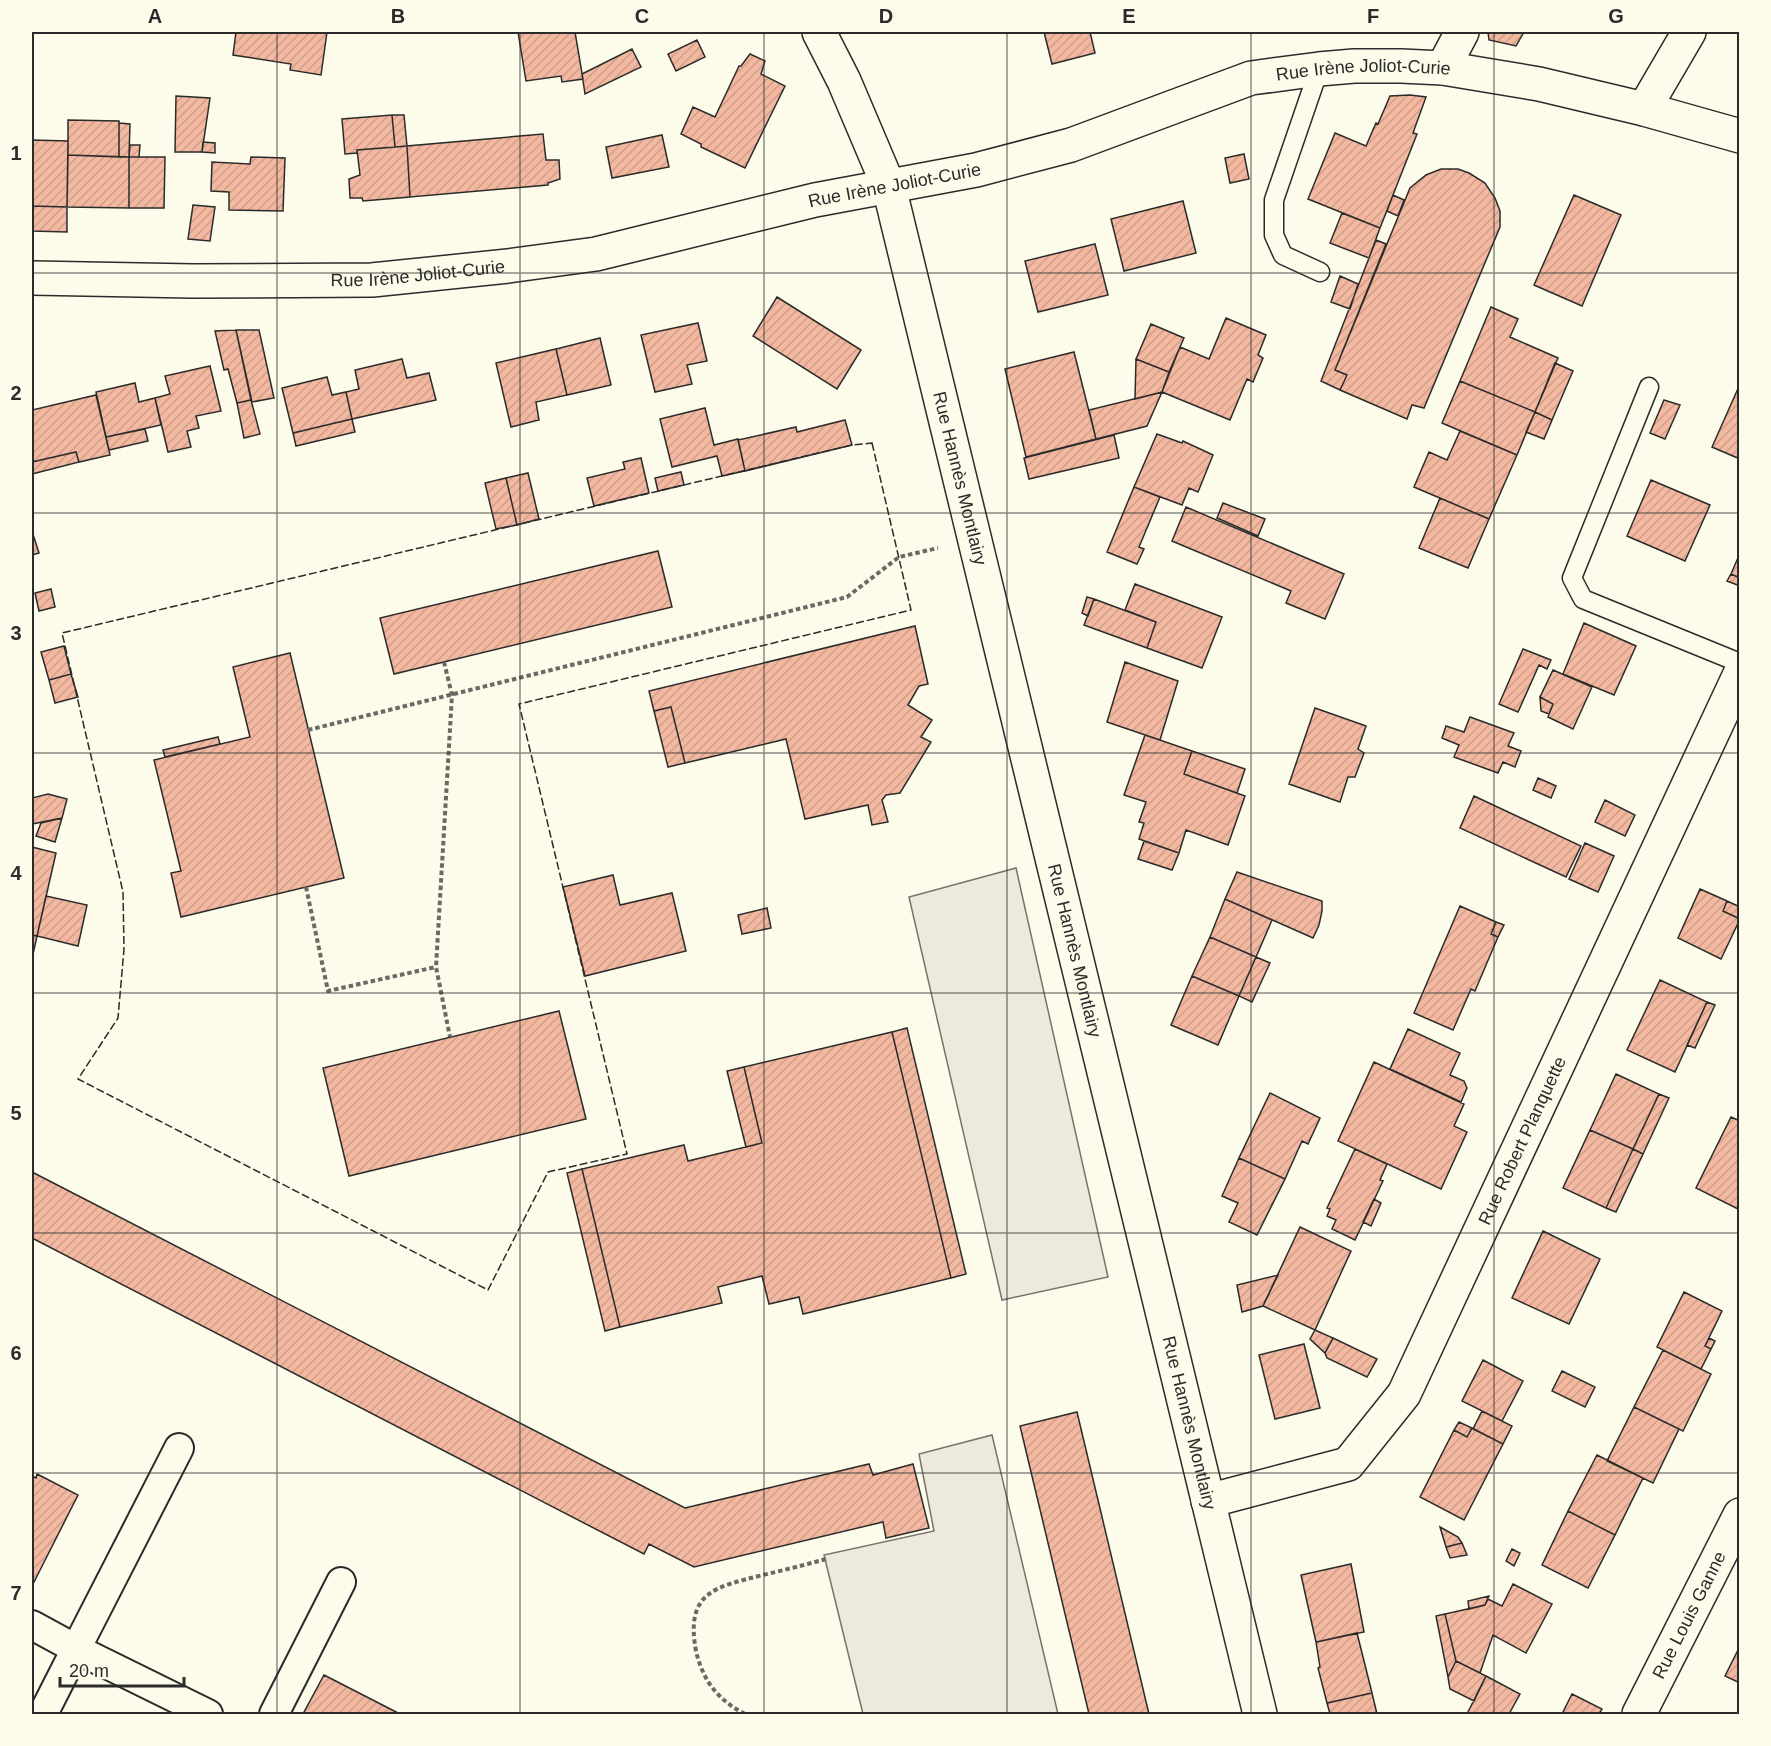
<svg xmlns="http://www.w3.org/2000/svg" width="1771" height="1746" font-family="Arial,sans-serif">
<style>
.parking{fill:#eceadb;stroke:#74746e;stroke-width:1.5}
.building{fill:url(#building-hatch);stroke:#2b2b2b;stroke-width:1.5}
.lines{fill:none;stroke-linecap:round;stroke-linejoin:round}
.service-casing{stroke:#2b2b2b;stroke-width:21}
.pedestrian-casing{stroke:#2b2b2b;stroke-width:32}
.minor-casing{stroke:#2b2b2b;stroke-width:36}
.tertiary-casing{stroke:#2b2b2b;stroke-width:36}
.path{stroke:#6a6964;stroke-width:4;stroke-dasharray:4.5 3;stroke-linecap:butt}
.service{stroke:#fdfbea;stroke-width:18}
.pedestrian{stroke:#fdfbea;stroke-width:28}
.minor{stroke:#fdfbea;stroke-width:33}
.tertiary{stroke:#fdfbea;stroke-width:33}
.fence{stroke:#2b2b2b;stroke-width:1.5;stroke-dasharray:8 3;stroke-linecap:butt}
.grid{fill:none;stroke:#2b2b2b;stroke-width:1.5;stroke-opacity:0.55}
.labels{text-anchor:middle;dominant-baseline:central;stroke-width:4.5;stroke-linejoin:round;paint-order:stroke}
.street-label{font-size:18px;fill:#2b2b2b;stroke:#fdfbea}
.neatline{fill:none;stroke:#2b2b2b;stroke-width:2}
.grid-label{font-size:20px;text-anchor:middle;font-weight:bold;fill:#2b2b2b}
</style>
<defs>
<pattern id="building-hatch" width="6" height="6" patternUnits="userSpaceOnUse" patternTransform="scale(1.5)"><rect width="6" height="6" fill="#f2b8a0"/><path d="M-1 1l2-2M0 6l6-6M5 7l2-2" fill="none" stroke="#d09e8a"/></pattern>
</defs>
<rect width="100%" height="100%" fill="#fdfbea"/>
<path class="parking" d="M1016,868L1108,1277L1002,1300L909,897Z
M992,1435L1058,1714H863L824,1555L934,1531L919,1454Z"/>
<path class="building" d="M236,32H327L321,75L290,70L291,64L233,55Z
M518,32H575L583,79L562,82L561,76L526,81Z
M1044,32H1090L1095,53L1052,64Z
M1488,32H1524L1516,46L1489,40Z
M697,40L705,57L676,71L668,54Z
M632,49L641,67L585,94L582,74Z
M750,54L765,61L761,74L785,86L745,168L701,147V144L681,134L693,107L715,117L739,66H741Z
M1410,95L1426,97L1413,133L1417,134L1380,228L1308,199L1335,133L1366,146L1376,123L1378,124L1390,96Z
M176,96L210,98L202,152H175Z
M392,115L395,147L357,150V153L345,154L342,119Z
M392,115H404L407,146L395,147Z
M68,120L119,121V157L68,155Z
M119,123L130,124L129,157H119Z
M543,134L546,160H559L560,179L548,183V185L410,197L407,146Z
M662,135L669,167L612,178L606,147Z
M32,140L68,141L67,207L32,206Z
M203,142L215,143V153L202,152Z
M130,145H140L139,157H129Z
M407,146L410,197L363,201L362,198H350L349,179L360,175L357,150Z
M1244,154L1249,179L1230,183L1225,158Z
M68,155L129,157V208L67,207Z
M129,157H165L164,208H129Z
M251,157L285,158L283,211L229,210V192L211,191L212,162L250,164Z
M1441,169H1458L1469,173L1485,183L1495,198L1500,211V227L1424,408L1412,405L1407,419L1340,390L1347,375L1335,370L1410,188L1426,175Z
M1393,195L1404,200L1398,216L1387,211Z
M1574,195L1621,215L1582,306L1534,285Z
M1183,201L1196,253L1124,271L1111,219Z
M193,205L215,207L210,241L188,239Z
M32,206L67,207V232L32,231Z
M1342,213L1380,228L1369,258L1330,243Z
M1376,240L1386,244L1335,370L1347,375L1340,390L1321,381Z
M1095,244L1108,295L1038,312L1025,261Z
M1340,276L1358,284L1350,309L1331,302Z
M777,297L861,350L837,389L753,336Z
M1491,307L1518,319L1510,337L1558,358L1535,412L1460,381Z
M1226,318L1266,335L1258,355L1263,358L1253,382L1247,379L1230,420L1162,392L1180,347L1209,359Z
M698,323L707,361L687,365L692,384L655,392L641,335Z
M1151,324L1184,338L1169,372L1136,359Z
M236,330H259L274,398L252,402Z
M236,330L251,400L237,403L228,369L224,370L215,331Z
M600,338L611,385L567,395L556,349Z
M556,349L567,395L536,402L539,420L511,427L496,363Z
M1074,352L1096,439L1026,457L1005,369Z
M402,359L407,378L429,373L436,400L352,419L346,392L359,389L355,370Z
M1136,359L1169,372L1162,392L1135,399Z
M1555,363L1573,371L1552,420L1535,412Z
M210,366L221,411L196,416L199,428L187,431L191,447L168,452L155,398L170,394L165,376Z
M327,377L332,395L346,392L352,419L293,433L282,388Z
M1460,381L1535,412L1517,455L1442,423Z
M135,383L139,402L155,398L161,425L106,437L96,392Z
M1740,384V459L1712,447Z
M1162,392L1147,426L1096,439L1089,410Z
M96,395L110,455L79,462L76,452L32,462V410Z
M251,400L260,434L244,438L237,403Z
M1664,400L1680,405L1665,439L1650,433Z
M705,408L714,445L738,439L745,471L722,476L717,456L672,467L660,419Z
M1535,412L1552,420L1544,439L1526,432Z
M352,419L355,432L296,446L293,433Z
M845,420L852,445L745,471L738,440L796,427L797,432Z
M145,429L148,441L109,450L106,437Z
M1460,431L1517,455L1489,519L1414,487L1429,452L1447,460Z
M1157,434L1182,443L1183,441L1213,455L1198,492L1189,488L1182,505L1134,487Z
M1114,435L1119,458L1029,479L1024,458Z
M76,452L79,462L32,474V462Z
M641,458L649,493L594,506L587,478L625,469L623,462Z
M681,472L684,485L658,491L655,478Z
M528,473L539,519L517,525L506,478Z
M506,478L517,525L496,529L485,483Z
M1651,480L1710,505L1685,561L1627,536Z
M1134,487L1160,497L1139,547L1144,549L1137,564L1107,552Z
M1440,498L1489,519L1468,568L1419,548Z
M1223,503L1265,519L1258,536L1217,518Z
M1186,507L1344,574L1325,619L1286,603L1291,591L1172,541Z
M32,531L39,553L32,555Z
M658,551L672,607L394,674L380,618Z
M1740,553V578L1731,574Z
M1731,574L1740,578V586L1727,581Z
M1135,584L1222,617L1202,668L1147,648L1156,622L1125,610Z
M51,589L55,607L39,611L35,593Z
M1087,597L1094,599L1088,616L1082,613Z
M1094,599L1156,622L1147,648L1084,625Z
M1584,623L1636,646L1614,695L1563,674Z
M915,626L928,684L919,686L908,705L932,720L921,737L931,742L900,793L886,795L882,800L888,822L872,825L868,805L805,819L786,739L685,763L671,707L654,711L649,691Z
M64,646L71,674L49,680L41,652Z
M1523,649L1551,660L1547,669L1539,665L1518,712L1499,704Z
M290,653L344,878L181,917L171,873L181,871L154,760L250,737L233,667Z
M1125,662L1178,681L1160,740L1107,722Z
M1553,670L1592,687L1573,729L1548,717L1553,704L1540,697Z
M71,674L78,697L55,703L49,680Z
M1540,697L1553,704L1549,714L1541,711Z
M671,707L685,763L668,767L654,711Z
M1315,708L1366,726L1358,749L1364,753L1355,777H1348L1340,802L1289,784Z
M1470,717L1514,733L1508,746L1521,751L1515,767L1503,762L1498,773L1454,757L1459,745L1442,738L1446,726L1464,732Z
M1145,735L1192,751L1184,774L1245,796L1228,845L1186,830L1179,853L1139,839L1144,823L1139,822L1146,802L1124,795Z
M218,737L220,744L165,757L163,750Z
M1192,751L1245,769L1237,793L1184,774Z
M1538,778L1556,786L1551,798L1533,790Z
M48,794L67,799L62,818L32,824V798Z
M1474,796L1581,846L1566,877L1460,828Z
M1605,800L1635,815L1625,836L1595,822Z
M62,818L55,842L36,836L41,823Z
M1144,841L1179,853L1172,870L1138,859Z
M1585,843L1614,856L1598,892L1569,879Z
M32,847L56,853L37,936L32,935Z
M1237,872L1322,901V911L1319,925L1313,938L1225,899Z
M613,875L620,905L672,893L686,951L585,976L563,887Z
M1700,889L1727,901L1723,911L1740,919L1721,959L1678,938Z
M46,896L87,905L78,946L37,936Z
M1225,899L1272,920L1256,957L1210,937Z
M1727,901L1740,907V919L1723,911Z
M1460,906L1496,922L1491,934L1498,937L1475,991L1471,989L1453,1030L1414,1013Z
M767,908L771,928L742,934L738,915Z
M1496,922L1504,925L1498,937L1491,934Z
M32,935L37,936L32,959Z
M1210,937L1256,957L1239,996L1192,976Z
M1256,957L1270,963L1252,1002L1239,996Z
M1192,976L1239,996L1218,1045L1171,1025Z
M1660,980L1707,1002L1675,1072L1627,1050Z
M1707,1002L1715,1005L1695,1048L1687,1045Z
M559,1011L586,1119L349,1176L323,1068Z
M907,1028L966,1274L951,1278L892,1032Z
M1408,1029L1460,1053L1450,1075L1464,1081L1467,1088L1461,1102L1390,1069Z
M892,1032L951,1278L803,1314L799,1297L769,1304L762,1276L718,1287L722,1303L620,1327L582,1169L684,1145L688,1161L762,1143L744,1067Z
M1374,1062L1464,1104L1454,1126L1467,1132L1441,1189L1338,1141Z
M744,1067L762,1143L746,1147L727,1071Z
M1616,1074L1659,1094L1633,1149L1590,1130Z
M1270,1093L1320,1118L1308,1144L1302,1141L1285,1179L1239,1158Z
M1659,1094L1669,1098L1643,1154L1633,1149Z
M1731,1117L1740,1121V1210L1696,1188Z
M1590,1130L1633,1149L1606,1208L1563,1188Z
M1355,1149L1387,1164L1380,1180L1383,1181L1355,1240L1332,1229L1336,1220L1327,1216L1330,1209L1327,1208Z
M1633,1149L1643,1154L1616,1212L1606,1208Z
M1239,1158L1285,1179L1257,1235L1229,1222L1238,1203L1222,1196Z
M582,1169L620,1327L605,1331L567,1173Z
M32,1172L685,1508L869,1464L873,1475L913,1464L929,1528L886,1538L883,1522L694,1567L649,1544L644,1554L32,1238Z
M1374,1199L1381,1203L1371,1226L1363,1222Z
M1300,1227L1351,1251L1315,1330L1263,1306Z
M1543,1231L1600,1259L1569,1324L1512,1298Z
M1278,1275L1263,1306L1242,1312L1237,1285Z
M1684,1292L1722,1311L1705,1346L1711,1349L1701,1369L1657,1347Z
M1315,1330L1333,1338L1325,1353L1310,1339Z
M1333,1338L1377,1359L1367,1377L1327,1358L1325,1353Z
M1709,1338L1715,1341L1711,1349L1705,1346Z
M1304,1344L1320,1408L1275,1419L1259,1355Z
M1663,1350L1711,1374L1683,1431L1634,1407Z
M1483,1360L1523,1381L1502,1421L1462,1401Z
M1562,1371L1595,1387L1585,1407L1552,1391Z
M1634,1407L1679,1429L1653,1483L1607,1461Z
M1482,1411L1512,1426L1503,1444L1473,1429Z
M1077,1412L1149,1714H1089L1020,1426Z
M1459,1422L1472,1428L1467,1437L1454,1430Z
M1472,1428L1503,1444L1464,1520L1420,1497L1454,1430L1467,1437Z
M1597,1455L1643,1478L1615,1535L1568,1511Z
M37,1474L78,1495L32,1586V1476L36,1478Z
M1568,1511L1615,1535L1588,1588L1542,1565Z
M1440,1527L1458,1537L1462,1543L1446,1547Z
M1462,1543L1467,1555L1450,1558L1446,1547Z
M1512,1549L1520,1553L1514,1566L1506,1561Z
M1351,1564L1364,1632L1316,1642L1301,1575Z
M1513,1584L1552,1604L1526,1653L1493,1635L1480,1673L1456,1661L1445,1614L1485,1605L1488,1599L1502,1606Z
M1489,1596L1485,1605L1469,1609L1468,1601Z
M1445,1614L1456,1661L1448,1677L1436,1616Z
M1357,1633L1372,1693L1327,1703L1318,1668L1320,1667L1316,1642Z
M1740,1646V1683L1725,1676Z
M1456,1661L1486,1676L1474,1701L1450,1689L1448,1677Z
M324,1675L400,1714H303Z
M1486,1676L1520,1694L1509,1714H1467Z
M1372,1693L1377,1714H1330L1327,1703Z
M1572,1694L1602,1709L1599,1714H1562Z"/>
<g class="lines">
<defs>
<path id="service" d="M1319,69L1274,200V235L1283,255L1320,272
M1649,387L1572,578L1583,599L1740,663"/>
<path id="pedestrian" d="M32,1625L76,1649L179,1448
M43,1714L76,1649L208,1714
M274,1714L341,1582"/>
<g id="minor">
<path d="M1443,68L1462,32"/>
<path d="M1644,109L1689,32"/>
<path id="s1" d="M1208,1501L1348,1464L1404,1394L1740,674"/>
<path id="s2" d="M1639,1714L1740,1515"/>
</g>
<g id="tertiary">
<path id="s3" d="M819,32L844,81L889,187L1260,1714"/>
<path id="s4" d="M32,278L193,281L372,280L508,266L596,254L815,200L976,170L1071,145L1251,78L1319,69L1354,66H1401L1443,68L1539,84L1644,109L1740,136"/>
</g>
</defs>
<use href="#service" class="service-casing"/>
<use href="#pedestrian" class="pedestrian-casing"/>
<use href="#minor" class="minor-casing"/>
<use href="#tertiary" class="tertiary-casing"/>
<path class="path" d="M444,662L452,695L436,967L450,1037
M308,730L847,597L899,557L938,548
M306,887L328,991L436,967
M745,1714C718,1700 703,1681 696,1651C685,1592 715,1587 763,1575C784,1570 805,1565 826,1559"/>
<use href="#service" class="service"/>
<use href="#pedestrian" class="pedestrian"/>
<use href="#minor" class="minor"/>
<use href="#tertiary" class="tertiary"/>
<path class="fence" d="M872,443L911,610L519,704L627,1154L548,1172L488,1290L78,1079L118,1018L124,949L123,892L62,633L852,445Z"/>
</g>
<path class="grid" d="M277,32V1714M520,32V1714M764,32V1714M1007,32V1714M1251,32V1714M1494,32V1714M32,273H1740M32,513H1740M32,753H1740M32,993H1740M32,1233H1740M32,1473H1740"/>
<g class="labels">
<g class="street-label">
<text stroke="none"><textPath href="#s4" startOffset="1358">Rue Irène Joliot-Curie</textPath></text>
<text stroke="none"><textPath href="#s4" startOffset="872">Rue Irène Joliot-Curie</textPath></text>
<text stroke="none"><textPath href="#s4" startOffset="386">Rue Irène Joliot-Curie</textPath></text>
<text stroke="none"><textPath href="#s3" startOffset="470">Rue Hannès Montlairy</textPath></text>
<text stroke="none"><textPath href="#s3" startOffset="956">Rue Hannès Montlairy</textPath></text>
<text stroke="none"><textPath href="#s1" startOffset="514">Rue Robert Planquette</textPath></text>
<text stroke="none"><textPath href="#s3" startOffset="1442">Rue Hannès Montlairy</textPath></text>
<text stroke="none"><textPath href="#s2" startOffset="111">Rue Louis Ganne</textPath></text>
</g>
</g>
<rect width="1771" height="1746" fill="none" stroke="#fdfbea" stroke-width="66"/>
<path d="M60 1677v9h124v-9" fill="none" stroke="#2b2b2b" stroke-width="3"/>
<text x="69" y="1677" font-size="18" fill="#2b2b2b" stroke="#fdfbea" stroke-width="4.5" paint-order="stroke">20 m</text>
<rect x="33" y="33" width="1705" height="1680" class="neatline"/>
<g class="grid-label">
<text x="155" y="23">A</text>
<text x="398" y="23">B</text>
<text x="642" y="23">C</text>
<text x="886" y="23">D</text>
<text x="1129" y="23">E</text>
<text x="1373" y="23">F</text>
<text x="1616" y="23">G</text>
<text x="16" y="160">1</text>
<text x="16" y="400">2</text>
<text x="16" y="640">3</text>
<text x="16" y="880">4</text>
<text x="16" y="1120">5</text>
<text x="16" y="1360">6</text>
<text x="16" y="1600">7</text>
</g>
</svg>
